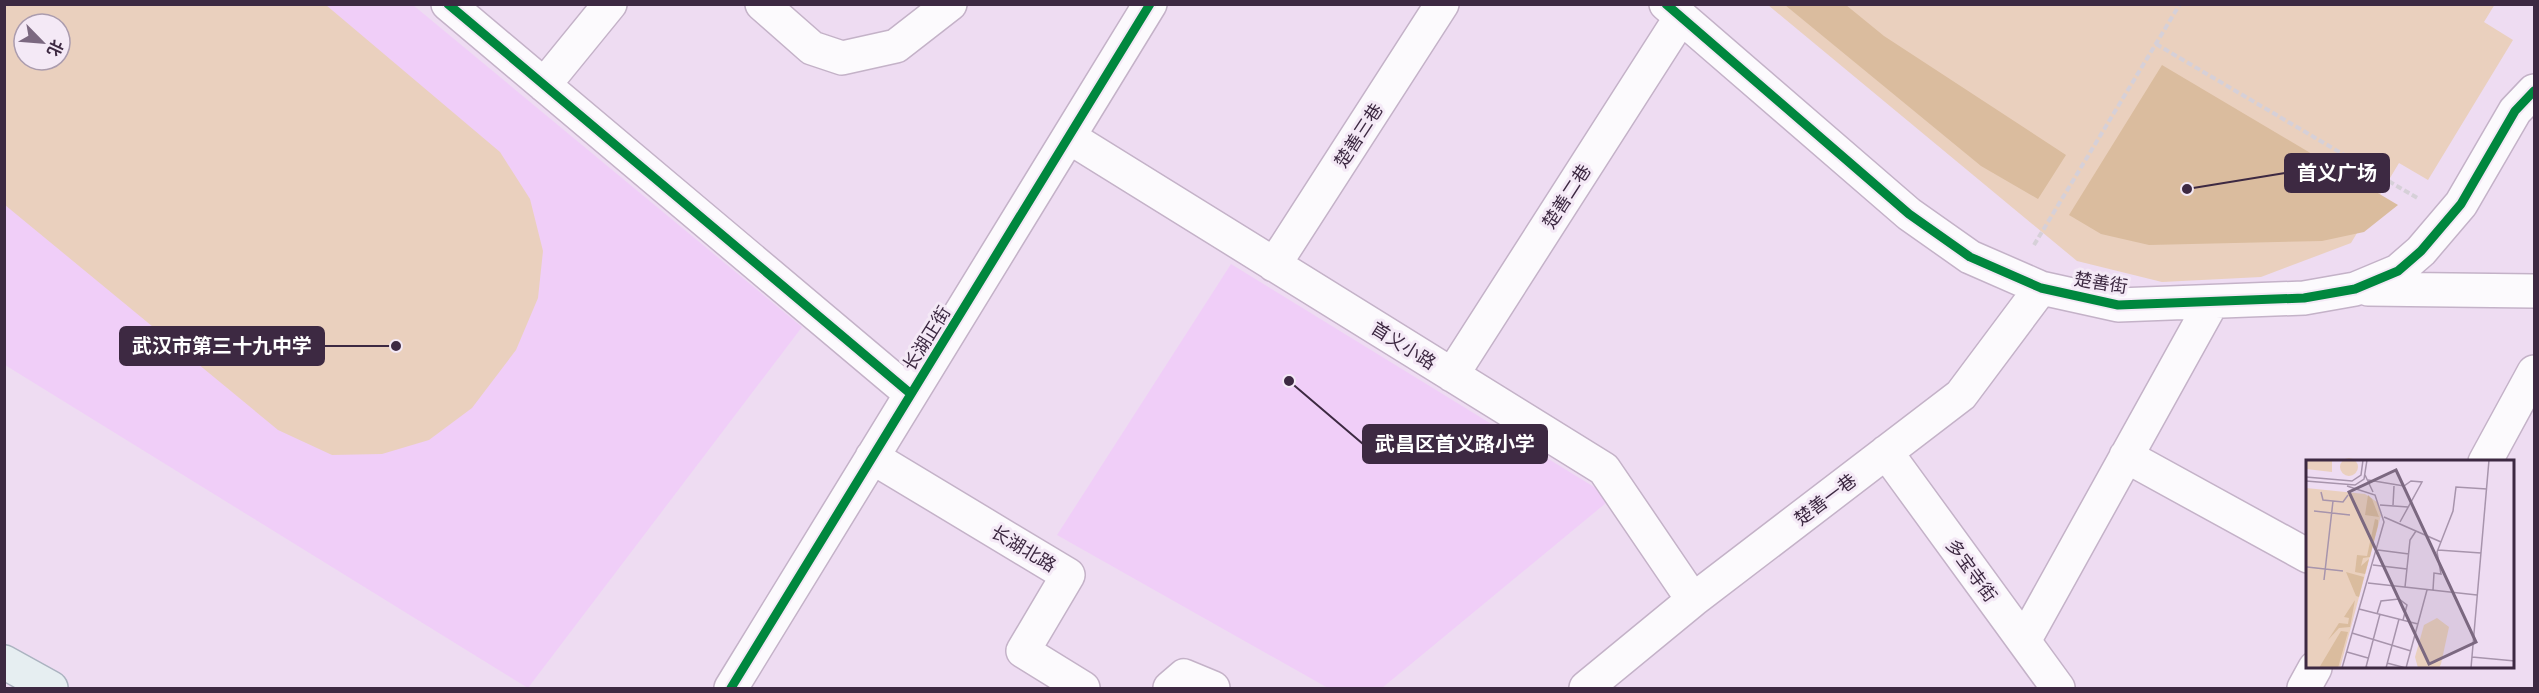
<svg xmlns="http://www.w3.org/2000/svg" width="2539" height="693" font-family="'Noto Sans','Noto Sans SC',sans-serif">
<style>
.built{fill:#f0cef8;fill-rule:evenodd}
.green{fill:#ead0be;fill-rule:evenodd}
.forest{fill:#dabc9e}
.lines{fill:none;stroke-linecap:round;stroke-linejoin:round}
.minor-casing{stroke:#c4b2c8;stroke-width:36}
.major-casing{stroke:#abb3c0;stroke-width:36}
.path{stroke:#d6d0d8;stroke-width:4;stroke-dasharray:6 3;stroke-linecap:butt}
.minor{stroke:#fcfafd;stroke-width:33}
.major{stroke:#e6eef1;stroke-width:33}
.cycleway-casing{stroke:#f4e9f6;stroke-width:13}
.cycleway{stroke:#00873e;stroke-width:9}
.labels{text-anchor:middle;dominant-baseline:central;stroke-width:6;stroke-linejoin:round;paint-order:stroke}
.street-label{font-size:18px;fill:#3d2942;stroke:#f4e9f6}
.inset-road{fill:none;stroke:#a794ac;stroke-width:1.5}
.view{fill:#7b6880;fill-opacity:0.15;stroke:#7b6880;stroke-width:3}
.inset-edge{fill:none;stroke:#3d2942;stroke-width:3}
.leader{fill:none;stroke:#3d2942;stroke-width:2}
.callout-dot{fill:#3d2942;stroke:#f4e9f6;stroke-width:2}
.callout{fill:#3d2942;stroke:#3d2942;stroke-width:2}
.callout-label{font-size:20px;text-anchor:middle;font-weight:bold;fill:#fff}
</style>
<rect width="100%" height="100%" fill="#eedcf2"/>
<path class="built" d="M4,5H413L802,327L528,688L5,365ZM24,24H60V60H24Z
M1231,264L1612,498L1382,688H1328L1057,535Z"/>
<path class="green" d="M2495,4L2484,22L2513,40L2428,180L2399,163L2351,243L2261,277L2162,282L2077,261L1768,5Z
M4,5H326L500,152L530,199L543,251L538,298L516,350L472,408L429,440L382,454L332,455L278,430L5,205ZM24,24H60V60H24Z"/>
<path class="forest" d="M1785,5H1846L1884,36L2066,155L2038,199L1981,166Z
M2162,65L2398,205L2364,232L2322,241L2149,245L2101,234L2069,215Z"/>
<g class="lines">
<defs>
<path id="minor" d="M448,4L911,394
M762,4L812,48L842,58L896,46L950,4
M1666,4L1909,214L1970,257L2041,288L2118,305L2304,298L2355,289L2398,271L2421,251L2461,204L2515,111L2534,91
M544,85L610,4
M1069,137L1604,469L1693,600
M1274,265L1442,4
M2368,289L2534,291
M1452,375L1681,17
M1886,452L2058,688
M2126,456L2308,556
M872,457L1068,575L1023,651L1083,688
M2485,462L2534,372
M2024,641L2212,302
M731,688L1150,4
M1170,688L1184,676L1213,688
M1586,688L1693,600L1961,395L2041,288
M2304,688L2315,668"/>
<path id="major" d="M4,662L51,688"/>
</defs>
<use href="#minor" class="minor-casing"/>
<use href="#major" class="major-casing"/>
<path class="path" d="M2156,44L2419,199
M2034,245L2180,4"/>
<use href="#minor" class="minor"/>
<use href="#major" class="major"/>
<defs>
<path id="cycleway" d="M448,4L911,394
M1666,4L1909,214L1970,257L2041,288L2118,305L2304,298L2355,289L2398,271L2421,251L2461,204L2515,111L2534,91
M731,688L1150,4"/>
</defs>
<use href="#cycleway" class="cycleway-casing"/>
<use href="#cycleway" class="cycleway"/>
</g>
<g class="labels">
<g class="street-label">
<text transform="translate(1358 135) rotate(-57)">楚善三巷</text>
<text transform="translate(1566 196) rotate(-57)">楚善二巷</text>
<text transform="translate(2101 282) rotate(9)">楚善街</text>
<text transform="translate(926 338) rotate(-58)">长湖正街</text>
<text transform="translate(1404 345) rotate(32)">首义小路</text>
<text transform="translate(1825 499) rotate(-37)">楚善一巷</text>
<text transform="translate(1024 548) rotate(31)">长湖北路</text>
<text transform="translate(1972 570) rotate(54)">多宝寺街</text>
</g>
</g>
<g transform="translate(2306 460)">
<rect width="208" height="208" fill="#eedcf2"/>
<path d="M34 7a9 9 0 1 1 18 0a9 9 0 1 1-18 0ZM0,0H26V12L0,9ZM0,28L59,34L71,42L75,55L34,208H0ZM131,158L143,167L135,204L133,208H112L109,197L118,165Z" fill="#ead0be"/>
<path d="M62,35L66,39L73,57L59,55ZM69,59L72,60V65L64,97L57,98L55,106L63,99L59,114L49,112L51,95L61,96ZM40,112L58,117L53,137L50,136ZM49,140L44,167L33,168L22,180L33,163L42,164L43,158L38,157ZM35,171L42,172L32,208H13Z" fill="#dabc9e"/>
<path class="inset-road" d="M59,15L67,32M0,17L46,21L55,15L57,0M62,20L98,26L105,21L116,22L94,62M0,21L49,25L58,19L61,0M15,32L17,40L37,42L42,35M74,45L102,47M87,45L88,26M8,51L44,55M78,57L135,82M72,90L103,94M132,90L175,93M67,105L101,109M1,107L37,111M18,120L27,41M62,123L171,135M99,127L104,80L110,71M127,130L128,113L135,114L131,92L147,51L150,27L181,29M53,149L112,164M71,154L75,141L93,139L101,145L97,160M46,173L105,191M41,192L62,198M166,197L209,201M81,203L100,208M36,208L78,62L69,35L41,26M63,208L60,207L74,154M80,208L93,159M100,208L121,130M165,208L183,0"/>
<path class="view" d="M90,10L170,182L123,204L43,32Z"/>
<rect width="208" height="208" class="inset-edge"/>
</g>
<path class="leader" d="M2187 189L2285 173M396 346L324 346M1289 381L1363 444"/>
<g class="callout-dot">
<circle cx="2187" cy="189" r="6"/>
<circle cx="396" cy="346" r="6"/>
<circle cx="1289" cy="381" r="6"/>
</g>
<g class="callout">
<rect x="2285" y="154" width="104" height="38" rx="6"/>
<rect x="120" y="327" width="204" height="38" rx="6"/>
<rect x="1363" y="425" width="184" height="38" rx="6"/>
</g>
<g class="callout-label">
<text x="2337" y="180">首义广场</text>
<text x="222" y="353">武汉市第三十九中学</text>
<text x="1455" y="451">武昌区首义路小学</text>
</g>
<rect width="2539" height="693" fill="none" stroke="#3d2942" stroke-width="12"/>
<g transform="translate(42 42) rotate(115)"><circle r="28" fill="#f4e9f6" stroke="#ab9cae" stroke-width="1.5"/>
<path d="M0-4.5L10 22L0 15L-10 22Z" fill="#7b6880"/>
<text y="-9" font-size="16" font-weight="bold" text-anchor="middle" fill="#3d2942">北</text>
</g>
</svg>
